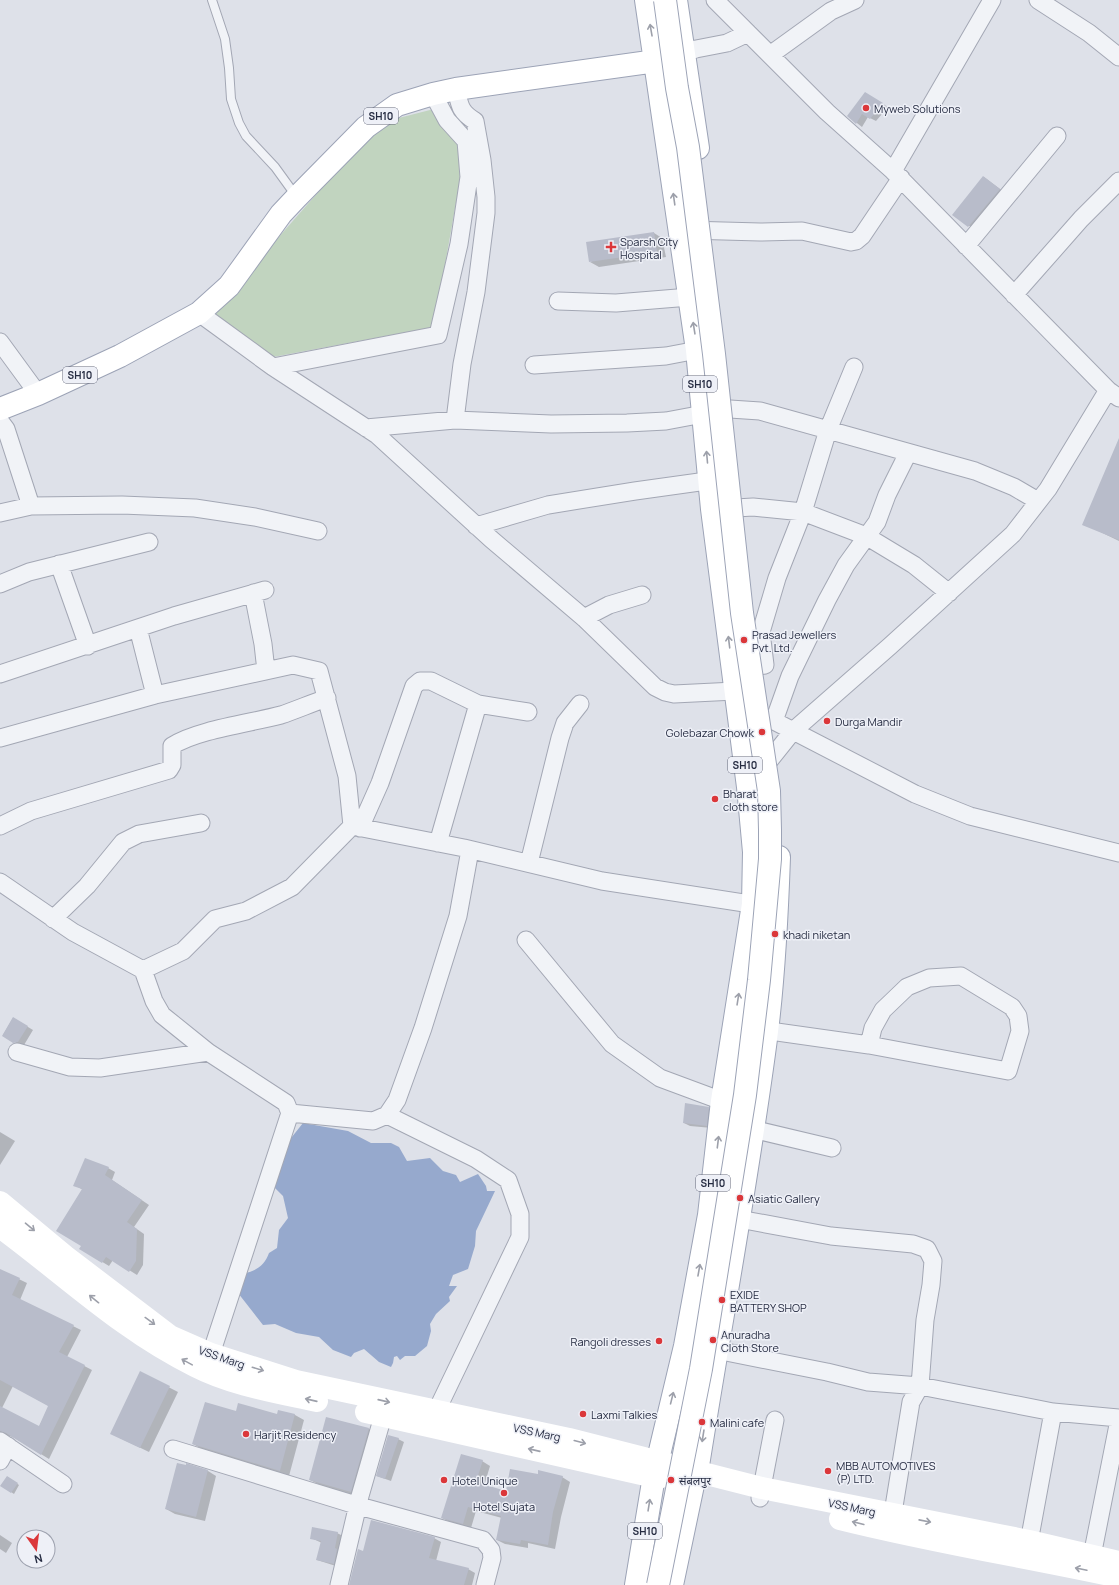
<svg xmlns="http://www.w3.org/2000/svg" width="1119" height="1585" font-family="Manrope,'Noto Sans Devanagari',sans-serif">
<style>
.green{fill:#c1d4bf}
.water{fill:#96a9cd}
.shadow{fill:#0003;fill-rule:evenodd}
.building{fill:#b8bcca}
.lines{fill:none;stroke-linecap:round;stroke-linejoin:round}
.lane-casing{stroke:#a3a7b4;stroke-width:10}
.street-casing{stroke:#a3a7b4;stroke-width:19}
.primary-casing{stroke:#9ca3b6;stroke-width:24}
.lane{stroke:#f1f3f7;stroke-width:8}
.street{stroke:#f1f3f7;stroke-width:17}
.secondary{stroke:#fff;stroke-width:22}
.primary{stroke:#fff;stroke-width:22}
.primary-bridge-casing{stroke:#9ca3b6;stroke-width:24;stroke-linecap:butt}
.primary-bridge{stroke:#fff;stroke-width:22}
.oneway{stroke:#9da0aa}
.poi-dot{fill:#db373a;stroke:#eef0f7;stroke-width:1.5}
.labels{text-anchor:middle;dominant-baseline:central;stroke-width:3;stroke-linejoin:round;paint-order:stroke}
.shield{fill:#eef0f7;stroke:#626778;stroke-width:1}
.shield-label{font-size:10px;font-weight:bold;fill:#262c42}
.poi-label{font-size:11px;fill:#262c42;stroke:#eef0f7;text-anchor:start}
.street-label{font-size:11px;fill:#262c42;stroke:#eef0f7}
</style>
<rect width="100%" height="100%" fill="#dee1e9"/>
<path class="green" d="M434,109L459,146L460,180L434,327L273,357L211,314L379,123Z"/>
<path class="water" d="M303,1123L348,1131L371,1143H391L399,1147L407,1161L430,1158L443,1171L456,1175L460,1182L478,1174L486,1186L487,1191H495L476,1231L475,1246L468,1269L453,1275L449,1286H457L449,1297L450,1301L436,1314L430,1324L431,1331L427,1346L415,1356H405L400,1360L397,1356L394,1357L393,1363L391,1367L379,1362L364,1349L354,1353L351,1357L333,1350L319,1337L296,1333L275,1324L263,1325L238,1293L246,1273C258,1270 265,1264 269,1253L277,1248L279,1230L288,1218L283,1196L274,1187L276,1157Z"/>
<path class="shadow" d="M865,93L888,107L876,121L868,117L862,127L848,116Z
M984,177L1008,195L978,232L954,215Z
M654,233L662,238L666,257L599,267L590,262Z
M1119,441V541L1084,524Z
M13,1018L33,1030L24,1045H20L3,1035Z
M708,1108L714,1111L712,1128L690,1126L684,1123Z
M0,1132L15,1141L0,1165Z
M108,1168L115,1172L112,1180L149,1205L134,1227L144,1234L143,1265L137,1275L113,1260L109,1266L81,1249L82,1246L83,1190L75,1185Z
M0,1270L27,1283L20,1300L81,1330L67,1357L92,1370L49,1459L13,1437L0,1434ZM13,1386L49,1406L39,1427L2,1408Z
M141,1373L178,1392L149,1452L120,1438Z
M279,1411L295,1415L304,1420L289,1476L202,1449L193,1444L237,1412L278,1415Z
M327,1418L369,1429L380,1436L363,1498L322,1486L310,1480Z
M398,1439L404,1442L391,1481L377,1476Z
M482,1461L490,1466L484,1486L507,1492L538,1475L562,1477L570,1482L561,1517L555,1549L528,1543V1548L505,1544L497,1540L502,1518L476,1511L471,1528L450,1522L442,1518Z
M186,1466L208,1471L216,1476L205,1521L175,1514L166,1509Z
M7,1477L19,1485L14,1494L2,1486Z
M337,1533L343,1536L339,1567L317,1560L322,1543L311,1538Z
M0,1535L12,1543L6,1553L0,1549Z
M434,1538L441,1542L436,1561L468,1569L475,1573L472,1585H350L364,1552Z"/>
<path class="building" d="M865,92L883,103L870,119L862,114L856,124L847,116Z
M983,176L1000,189L968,227L952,215Z
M654,232L657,252L589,262L586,242Z
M1119,438V540L1082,525Z
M13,1017L28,1026L18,1042L13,1043L2,1036Z
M685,1103L709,1107L707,1126L683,1123Z
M85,1158L109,1167L105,1175L142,1200L127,1222L137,1229L136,1261L129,1272L106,1257L102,1263L79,1249L81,1246L56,1231L82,1189L73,1186Z
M0,1269L20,1278L12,1295L74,1325L59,1352L85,1365L41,1455L6,1433L0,1431V1406L39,1426L48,1406L0,1380Z
M140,1371L170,1386L140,1448L110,1434Z
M205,1402L236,1411L238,1403L277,1414L278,1410L295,1414L280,1471L192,1444Z
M326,1417L369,1428L351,1492L309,1480Z
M388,1435L399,1438L385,1479L376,1476Z
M461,1454L483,1460L476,1482L506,1491L510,1469L538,1474V1470L563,1476L553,1512L548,1545L521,1540L520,1544L496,1540L501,1516L468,1507L463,1524L441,1518Z
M177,1463L186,1465V1463L208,1470L196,1517L165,1509Z
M7,1476L18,1483L11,1493L0,1486Z
M371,1520L435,1537L429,1558L469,1568L464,1585H349L358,1549L363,1551Z
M312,1527L338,1532L335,1548L337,1549L334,1564L316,1560L321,1541L310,1539Z"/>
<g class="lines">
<defs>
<path id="lane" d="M212,0L225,39L229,68L231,99L239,123L246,136L275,167L296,196"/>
<path id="street" d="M715,0L827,112L893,171L1108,390L1119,398
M1038,0L1089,33L1119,57
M770,55L831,11L855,0
M672,56L696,49L727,43L748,33
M456,89C460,106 460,112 475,121L482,160L486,197V213L476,292L462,364L455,420L551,424L627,423L666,421L730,409L760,411L975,471L1014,487L1038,501
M893,171L992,0
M687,230L760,232L802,231L851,242L856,241L862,236L901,178
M966,246L1057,136
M1014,295L1081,219L1119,181
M558,301L616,303L702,296
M199,313L273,367L377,435L491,539L584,618L655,687L665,692L674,694L735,691
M0,342L38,394
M534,365L666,356L708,348
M273,367L438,335L459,244L469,177L466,141L447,120L433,94
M0,421L6,429L31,506
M366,428L455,420
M719,509L753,507L803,512L866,536L914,565L949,593
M0,513L31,506L122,505L195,508L255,517L318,531
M476,526L548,505L635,491L721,479
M59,564L88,646
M0,584L29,572L149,542
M253,593L263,644L266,671
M584,618L609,605L642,595
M138,628L155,695
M739,669L765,665L761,632L777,578L803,512L828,430L854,367
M0,674L174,616L265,590
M747,711L774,721L915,794L970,816L1119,853
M774,721L790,676L827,600L846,565L877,522L887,495L908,453
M0,738L155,695L293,665L319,671L347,776L352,826L292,887L246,911L215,919L183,951L143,970L73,932L0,882
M761,771L793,731L890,646L1013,534L1048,489L1108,390
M0,826L31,811L169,770L172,765V746C196,730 251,723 281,715C296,710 312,703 327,698
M352,826L464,848L602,881L764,906
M360,828L380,783L414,686L420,681H431L478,704L528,712
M438,843L478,704
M529,863L560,738L565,723L580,704
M53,919L87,886L123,842L139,834L201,823
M526,940L612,1044L660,1078L722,1101
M143,970L154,1001L162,1015L208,1052L286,1103L290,1113L211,1354
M756,1029L869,1045L1008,1071L1020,1031L1018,1016L1012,1007L961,976L929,978L907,987L883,1010L873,1028L869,1045
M17,1052L70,1067L100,1068L208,1052
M290,1113L373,1121L387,1115L397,1100L423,1028L458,916L470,850
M387,1115L476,1159L508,1180L520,1214V1237L436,1412
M752,1129L832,1148
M739,1219L831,1236L913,1244L927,1249L933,1261L931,1285L925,1320L920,1386L911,1402L891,1525
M716,1350L827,1372L868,1382L920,1386L1053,1412L1119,1418
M0,1441L63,1484
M173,1449L359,1506L483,1540L491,1550L492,1558L485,1585
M0,1461L8,1446
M760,1498L775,1420
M1027,1553L1053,1412
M1092,1556L1118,1425
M339,1585L360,1496L383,1416"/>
<path id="primary" d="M676,0L698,148
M0,409L38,394L120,356L199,313L229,286L281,214L297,197L366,127L397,105L433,94L456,89L656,61
M636,1585L654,1476L685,1346L709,1215L722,1101L753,904L754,852L748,787L712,509L697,350L646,0
M672,1585L693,1485L697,1472C720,1325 748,1179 767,1031C774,973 777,915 779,857"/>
</defs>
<use href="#lane" class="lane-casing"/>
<use href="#street" class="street-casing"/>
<use href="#primary" class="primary-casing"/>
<use href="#lane" class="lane"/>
<use href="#street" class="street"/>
<path class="secondary" d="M0,1202L65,1256L170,1336L211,1354L296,1381L569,1439L762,1488L1029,1541L1119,1562
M0,1227C64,1274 123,1331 195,1366C232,1385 276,1392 317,1401
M366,1412L659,1478
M840,1519C932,1542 1026,1557 1119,1577"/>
<use href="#primary" class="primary"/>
<defs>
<path id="primary-bridge" d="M658,1585L701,1369L745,1095L759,980L770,859V830L769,791L742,613L714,354L688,147L677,88L665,0"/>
</defs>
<use href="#primary-bridge" class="primary-bridge-casing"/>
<use href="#primary-bridge" class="primary-bridge"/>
</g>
<defs><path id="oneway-shaft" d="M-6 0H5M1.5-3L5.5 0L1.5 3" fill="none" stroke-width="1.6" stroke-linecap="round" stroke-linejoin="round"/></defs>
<g class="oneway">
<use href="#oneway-shaft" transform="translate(651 30) rotate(-100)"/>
<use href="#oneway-shaft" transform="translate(674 199) rotate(-98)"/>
<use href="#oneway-shaft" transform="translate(694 328) rotate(-99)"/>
<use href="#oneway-shaft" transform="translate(707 457) rotate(-95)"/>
<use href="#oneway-shaft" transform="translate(729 642) rotate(-97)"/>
<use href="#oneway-shaft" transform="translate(738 999) rotate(-81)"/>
<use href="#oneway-shaft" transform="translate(718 1142) rotate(-83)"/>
<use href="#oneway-shaft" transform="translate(30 1227) rotate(40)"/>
<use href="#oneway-shaft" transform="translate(699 1270) rotate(-80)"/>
<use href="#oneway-shaft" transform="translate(94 1299) rotate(-141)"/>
<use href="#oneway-shaft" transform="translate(150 1321) rotate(36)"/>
<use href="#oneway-shaft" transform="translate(187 1362) rotate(-151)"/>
<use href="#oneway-shaft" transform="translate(258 1369) rotate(17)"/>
<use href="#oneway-shaft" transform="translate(672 1398) rotate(-76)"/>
<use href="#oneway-shaft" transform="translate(311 1400) rotate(-167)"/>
<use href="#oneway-shaft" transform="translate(384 1401) rotate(13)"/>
<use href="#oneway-shaft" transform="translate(703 1436) rotate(99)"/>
<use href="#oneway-shaft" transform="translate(580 1442) rotate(15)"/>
<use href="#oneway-shaft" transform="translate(534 1450) rotate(-167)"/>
<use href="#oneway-shaft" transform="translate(649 1505) rotate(-81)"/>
<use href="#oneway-shaft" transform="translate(925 1521) rotate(11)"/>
<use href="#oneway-shaft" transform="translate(858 1523) rotate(-166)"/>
<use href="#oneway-shaft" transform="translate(1081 1569) rotate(-168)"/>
</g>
<g class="poi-dot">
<circle cx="866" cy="108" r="4"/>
<path d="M609 241h4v4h4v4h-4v4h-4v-4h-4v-4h4z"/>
<circle cx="744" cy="640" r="4"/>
<circle cx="827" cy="721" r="4"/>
<circle cx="762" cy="732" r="4"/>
<circle cx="715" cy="799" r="4"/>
<circle cx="775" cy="934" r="4"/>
<circle cx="740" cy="1198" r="4"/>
<circle cx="722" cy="1300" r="4"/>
<circle cx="713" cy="1340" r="4"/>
<circle cx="659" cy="1341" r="4"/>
<circle cx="583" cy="1414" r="4"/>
<circle cx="702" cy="1422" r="4"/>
<circle cx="246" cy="1434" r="4"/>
<circle cx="828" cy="1471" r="4"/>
<circle cx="444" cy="1480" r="4"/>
<circle cx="671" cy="1480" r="4"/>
<circle cx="504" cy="1493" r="4"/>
</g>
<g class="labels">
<g class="shield">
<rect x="364" y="108" width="34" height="16" rx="3"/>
<rect x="63" y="367" width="34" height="16" rx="3"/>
<rect x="683" y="376" width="34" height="16" rx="3"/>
<rect x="728" y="757" width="34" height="16" rx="3"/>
<rect x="696" y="1175" width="34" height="16" rx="3"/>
<rect x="628" y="1523" width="34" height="16" rx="3"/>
</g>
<g class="shield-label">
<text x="381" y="116">SH10</text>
<text x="80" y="375">SH10</text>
<text x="700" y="384">SH10</text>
<text x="745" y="765">SH10</text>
<text x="713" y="1183">SH10</text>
<text x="645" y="1531">SH10</text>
</g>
<g class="poi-label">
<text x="874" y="108">Myweb Solutions</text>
<text x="620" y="241">Sparsh City<tspan x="620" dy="13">Hospital</tspan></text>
<text x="752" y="634">Prasad Jewellers<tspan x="752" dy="13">Pvt. Ltd.</tspan></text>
<text x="835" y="721">Durga Mandir</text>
<text x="754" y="732" text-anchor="end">Golebazar Chowk</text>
<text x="723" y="793">Bharat<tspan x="723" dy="13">cloth store</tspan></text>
<text x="783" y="934">khadi niketan</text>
<text x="748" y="1198">Asiatic Gallery</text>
<text x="730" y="1294">EXIDE<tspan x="730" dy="13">BATTERY SHOP</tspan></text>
<text x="721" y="1334">Anuradha<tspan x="721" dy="13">Cloth Store</tspan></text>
<text x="651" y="1341" text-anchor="end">Rangoli dresses</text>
<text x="591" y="1414">Laxmi Talkies</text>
<text x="710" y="1422">Malini cafe</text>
<text x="254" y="1434">Harjit Residency</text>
<text x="836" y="1465">MBB AUTOMOTIVES<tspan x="836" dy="13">(P) LTD.</tspan></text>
<text x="452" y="1480">Hotel Unique</text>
<text x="679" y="1480">संबलपुर</text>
<text x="504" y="1506" text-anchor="middle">Hotel Sujata</text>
</g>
<g class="street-label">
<text transform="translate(222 1357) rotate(19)">VSS Marg</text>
<text transform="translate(537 1432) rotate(12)">VSS Marg</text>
<text transform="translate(852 1507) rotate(12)">VSS Marg</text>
</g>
</g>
<g transform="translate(36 1549) rotate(166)"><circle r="19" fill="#eef0f7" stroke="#9ea2af"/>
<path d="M0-3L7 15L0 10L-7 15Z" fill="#db373a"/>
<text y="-6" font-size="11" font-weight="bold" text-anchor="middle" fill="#262c42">N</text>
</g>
</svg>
